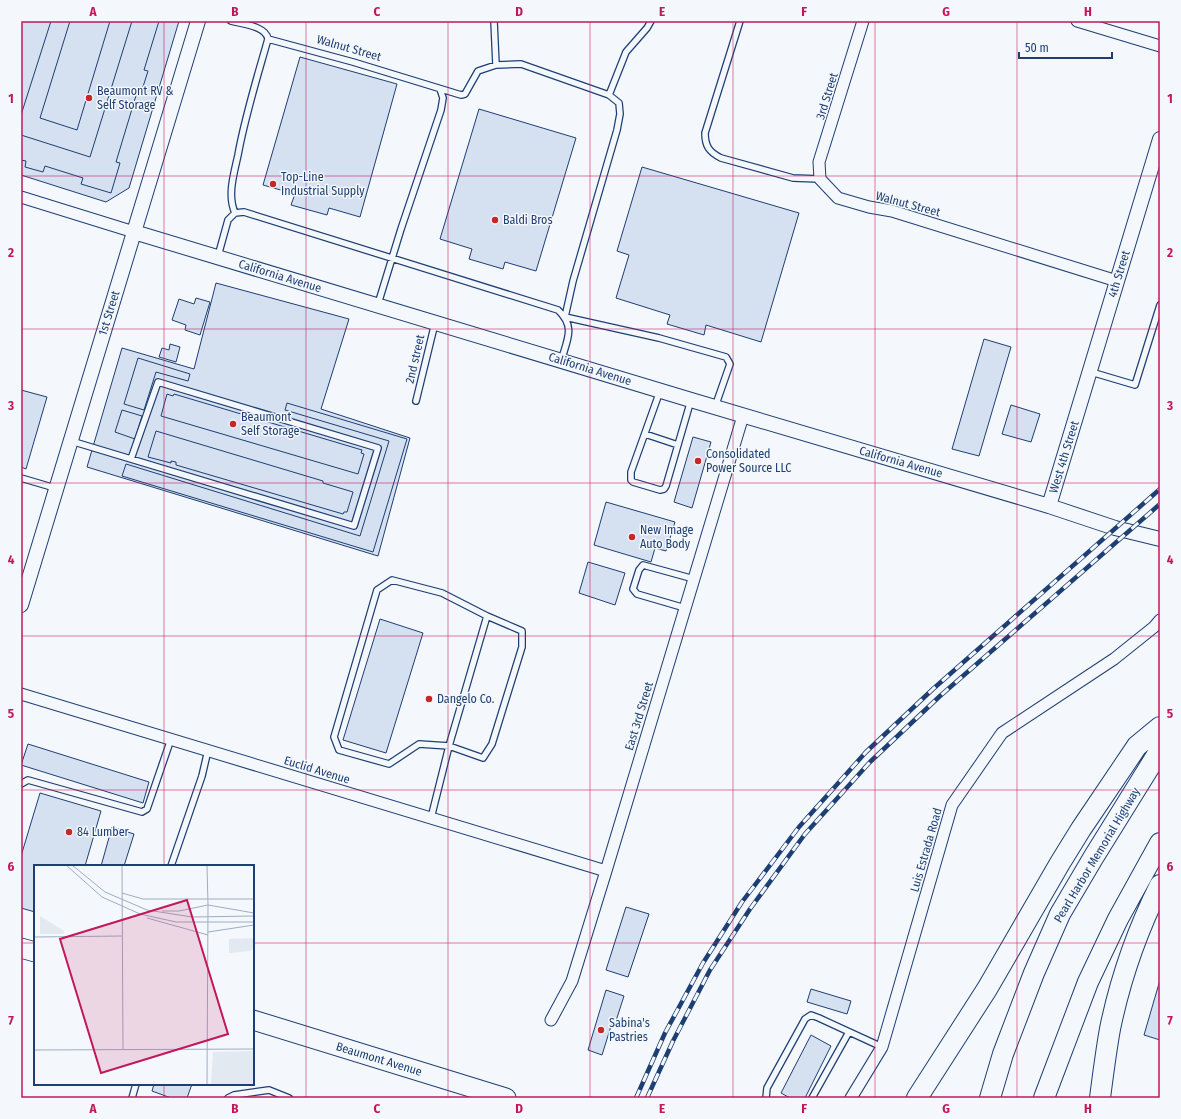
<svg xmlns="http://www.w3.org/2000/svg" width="1181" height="1119" font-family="'Fira Sans Condensed',sans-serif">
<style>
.building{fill:#d5e0f0;stroke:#1d3f73}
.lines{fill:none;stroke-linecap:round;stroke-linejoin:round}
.service-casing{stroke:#1d3f73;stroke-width:8}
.minor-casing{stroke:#1d3f73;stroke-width:13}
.tertiary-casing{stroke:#1d3f73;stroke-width:16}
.trunk-casing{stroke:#1d3f73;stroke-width:21}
.motorway-casing{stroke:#1d3f73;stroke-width:22}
.service{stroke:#f4f7fb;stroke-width:5.5}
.minor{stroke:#f4f7fb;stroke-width:11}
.tertiary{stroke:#f4f7fb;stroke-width:14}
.trunk{stroke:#f4f7fb;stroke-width:19}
.motorway{stroke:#f4f7fb;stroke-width:20}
.rail-casing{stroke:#1d3f73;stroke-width:4.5}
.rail{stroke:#f4f7fb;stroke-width:3;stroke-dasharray:9;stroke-linecap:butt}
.grid{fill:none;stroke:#c2185b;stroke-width:1;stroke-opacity:0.55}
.poi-dot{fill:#c62828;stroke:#f4f7fb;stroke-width:1.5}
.labels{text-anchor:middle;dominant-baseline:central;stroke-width:3;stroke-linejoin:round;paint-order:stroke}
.street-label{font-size:12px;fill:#1d3f73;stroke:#f4f7fb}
.poi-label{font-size:12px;fill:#1d3f73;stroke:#f4f7fb;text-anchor:start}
.inset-road{fill:none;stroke:#9eadc5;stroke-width:1}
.view{fill:#c2185b;fill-opacity:0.15;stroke:#c2185b;stroke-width:2}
.inset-edge{fill:none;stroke:#1d3f73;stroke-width:2}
.neatline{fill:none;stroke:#c2185b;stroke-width:1.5}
.grid-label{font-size:13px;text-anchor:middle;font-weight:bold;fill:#c2185b}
</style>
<rect width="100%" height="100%" fill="#f4f7fb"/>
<path class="building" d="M21,21H51L21,115Z
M21,21H179L129,188L106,202L21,175Z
M70,21H110L77,130L40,118Z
M132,21H159L144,70L148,71L142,90L138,89L116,162L120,163L111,193L81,184L83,178L45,166L43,172L25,167L26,161L21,160V135L90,157Z
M300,57L397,84L360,217L329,208L327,215L291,205L295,194L263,185Z
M479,109L576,138L536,271L505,262L503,269L469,259L472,249L440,239Z
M642,167L799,213L761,342L706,325L704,335L667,324L670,315L616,298L629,255L617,251Z
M216,283L349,319L321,409L410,438L378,556L87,467L122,348L194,369Z
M196,298L210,302L200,335L185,330L186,325L172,320L179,299L194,304Z
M984,339L1011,347L979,456L952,449Z
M170,344L180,347L176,362L159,357L162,348L169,350Z
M138,358L190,374L188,381L156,372L144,410L124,404Z
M21,390L47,397L26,469L21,467Z
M167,394L173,396L174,394L362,450L361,453L364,454L358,474L161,416Z
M287,403L407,439L373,552L122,476L126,464L360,536L389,441L285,410Z
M1011,405L1040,414L1031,442L1002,434Z
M122,410L142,416L135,439L115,432Z
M156,431L323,481V483L353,492L347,512H344L343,514L176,465V462L171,461V463L148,457Z
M693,437L711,442L692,508L674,502Z
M606,502L675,522L666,551L655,548L651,562L594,545Z
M588,562L625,573L615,605L579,593Z
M380,619L423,633L386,753L343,740Z
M28,744L149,782L143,803L21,765Z
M40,793L101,811L85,866H35V912L21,908V856Z
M112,827L134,834L124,866H101Z
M626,907L649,914L628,977L606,970Z
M1160,980V1040L1144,1035Z
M811,989L851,1001L847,1014L807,1002Z
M606,990L624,996L615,1024L612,1023L602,1055L588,1050Z
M811,1035L831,1046L805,1098H790L781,1093Z
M154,1084H192L187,1098H171L152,1091Z"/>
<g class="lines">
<defs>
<path id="service" d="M231,21C242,24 266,26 268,39
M494,21L496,65
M740,21L705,133C705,146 709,152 721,158L793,178L820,179
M268,39L353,62L461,95L465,94L478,71L496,65L521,64L609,95L619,103L620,114L617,130L573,281L565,317L659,338L726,357L730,364L715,407
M609,95L626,52L647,28L651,21
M235,213C227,195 234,174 238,155C245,116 257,78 268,39
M218,256L228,220L235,213L244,212L558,310C576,327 567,340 561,361
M378,304L401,229L441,110L443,98L440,89
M1091,372L1135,385L1160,305
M660,391L631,472V480L633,482L660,490L664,489L666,486L691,400
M416,401L435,323
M645,434L678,445
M71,441L354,526L378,448L158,382L131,459
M21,478L55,488
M685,608L637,594L633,589L639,570L643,565L694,579
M21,784L28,780L142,812L147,809L171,739
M431,818L449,746L487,616L442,593L392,580L377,590L334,737L339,750L389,764L419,744L449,746L483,758L492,744L522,647V631L487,616
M171,866L202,776L208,750
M132,1098L136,1084
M228,1098L234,1095L269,1090L289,1098
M766,1098L767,1088L805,1019L811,1015L819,1018L882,1047
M812,1098L849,1032"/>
<path id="minor" d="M863,21L819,162L820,179L838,198L869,207L892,211L1117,281
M1077,21L1160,46
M21,197L134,232
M21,694L606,871
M551,1020L572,981L606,871L743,416
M851,1098L882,1047L952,805L1002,733L1114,659L1154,627L1160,620"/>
<path id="tertiary" d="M134,232L691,400L1049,506L1115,528L1160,539
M1049,506L1160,139
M21,605L198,21"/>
<path id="trunk" d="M21,948L35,952
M253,1020L506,1098"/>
<path id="motorway" d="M917,1098L987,989L1060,863L1081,829L1137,746L1160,727
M990,1098L1003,1054L1034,973L1060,914L1093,858L1160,750
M1044,1098L1088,982L1118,919L1160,843
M1100,1098C1103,1075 1106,1051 1110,1029C1120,980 1138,929 1160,885"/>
</defs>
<use href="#service" class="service-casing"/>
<use href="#minor" class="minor-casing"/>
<use href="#tertiary" class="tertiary-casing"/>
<use href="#trunk" class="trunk-casing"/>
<use href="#motorway" class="motorway-casing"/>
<use href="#service" class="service"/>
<use href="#minor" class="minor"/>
<use href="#tertiary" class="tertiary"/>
<use href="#trunk" class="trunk"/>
<use href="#motorway" class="motorway"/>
<defs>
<path id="rail" d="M636,1098L665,1033L703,963L742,902L799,827L866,752L933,689L1160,489
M647,1098L673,1041L710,970L750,909L805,834L870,762L940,696L1160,504"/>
</defs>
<use href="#rail" class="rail-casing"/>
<use href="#rail" class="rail"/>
</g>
<path class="grid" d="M164,21V866M306,21V1098M448,21V1098M590,21V1098M733,21V1098M875,21V1098M1017,21V1098M21,176H1160M21,329H1160M21,483H1160M21,636H1160M21,790H1160M21,943H35M253,943H1160M164,1084V1098"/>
<g class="poi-dot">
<circle cx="89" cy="98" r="4"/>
<circle cx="273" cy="184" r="4"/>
<circle cx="495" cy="220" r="4"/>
<circle cx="233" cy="424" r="4"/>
<circle cx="698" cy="461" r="4"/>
<circle cx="632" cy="537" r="4"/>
<circle cx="429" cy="699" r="4"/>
<circle cx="69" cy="832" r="4"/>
<circle cx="601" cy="1030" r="4"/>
</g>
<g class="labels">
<g class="street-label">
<text transform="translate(349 48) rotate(16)">Walnut Street</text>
<text transform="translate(827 96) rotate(-73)">3rd Street</text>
<text transform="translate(908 204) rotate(15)">Walnut Street</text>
<text transform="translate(1119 274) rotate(-73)">4th Street</text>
<text transform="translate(280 276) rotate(17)">California Avenue</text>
<text transform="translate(109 313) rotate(-73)">1st Street</text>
<text transform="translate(415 359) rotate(-77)">2nd street</text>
<text transform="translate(590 369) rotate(17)">California Avenue</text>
<text transform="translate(1064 457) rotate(-73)">West 4th Street</text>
<text transform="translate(901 462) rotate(16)">California Avenue</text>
<text transform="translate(639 716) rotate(-73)">East 3rd Street</text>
<text transform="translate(317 770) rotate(17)">Euclid Avenue</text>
<text transform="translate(926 850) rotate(-74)">Luis Estrada Road</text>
<text transform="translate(1097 855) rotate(-59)">Pearl Harbor Memorial Highway</text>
<text transform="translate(379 1059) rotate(17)">Beaumont Avenue</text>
</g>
<g class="poi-label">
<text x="97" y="91">Beaumont RV &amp;<tspan x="97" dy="14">Self Storage</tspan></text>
<text x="281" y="177">Top-Line<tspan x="281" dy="14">Industrial Supply</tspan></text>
<text x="503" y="220">Baldi Bros</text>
<text x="241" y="417">Beaumont<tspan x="241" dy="14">Self Storage</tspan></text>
<text x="706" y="454">Consolidated<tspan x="706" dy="14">Power Source LLC</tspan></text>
<text x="640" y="530">New Image<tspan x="640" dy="14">Auto Body</tspan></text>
<text x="437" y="699">Dangelo Co.</text>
<text x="77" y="832">84 Lumber</text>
<text x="609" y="1023">Sabina's<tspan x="609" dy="14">Pastries</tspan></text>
</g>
</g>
<g transform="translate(34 865)">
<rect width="220" height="220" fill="#f4f7fb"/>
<path d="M6,51L30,66V69H6ZM220,73V83L216,86L195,88V74ZM220,186V220H177L179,187Z" fill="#e3e9f0"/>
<path class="inset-road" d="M32,0L68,32L106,49L142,57H220M38,0L71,27L113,45L158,52L220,51M88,0L89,184M173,0L174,40M88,28L109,34H220M128,46H145L174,40L220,48M113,53L174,70M174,67L220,60M0,72L88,71M0,185L220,184M173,220L174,40"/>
<path class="view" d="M153,35L194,169L67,208L26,74Z"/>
<rect width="220" height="220" class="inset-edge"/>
</g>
<rect width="1181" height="1119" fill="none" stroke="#f4f7fb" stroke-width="44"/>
<path d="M1019 52v6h93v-6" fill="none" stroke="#1d3f73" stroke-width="2"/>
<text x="1025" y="52" font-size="12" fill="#1d3f73" stroke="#f4f7fb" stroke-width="3" paint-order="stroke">50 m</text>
<rect x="22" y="22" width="1137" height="1075" class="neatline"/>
<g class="grid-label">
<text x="93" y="16">A</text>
<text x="235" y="16">B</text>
<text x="377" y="16">C</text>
<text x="519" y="16">D</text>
<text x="662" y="16">E</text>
<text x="804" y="16">F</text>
<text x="946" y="16">G</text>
<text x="1088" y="16">H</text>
<text x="11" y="103">1</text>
<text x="1170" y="103">1</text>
<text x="11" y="257">2</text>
<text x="1170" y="257">2</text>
<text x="11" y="410">3</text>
<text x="1170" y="410">3</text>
<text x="11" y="564">4</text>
<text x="1170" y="564">4</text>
<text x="11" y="718">5</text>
<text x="1170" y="718">5</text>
<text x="11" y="871">6</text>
<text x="1170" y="871">6</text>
<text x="11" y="1025">7</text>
<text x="1170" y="1025">7</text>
<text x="93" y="1113">A</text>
<text x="235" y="1113">B</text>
<text x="377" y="1113">C</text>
<text x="519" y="1113">D</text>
<text x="662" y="1113">E</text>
<text x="804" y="1113">F</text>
<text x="946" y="1113">G</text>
<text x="1088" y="1113">H</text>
</g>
</svg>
